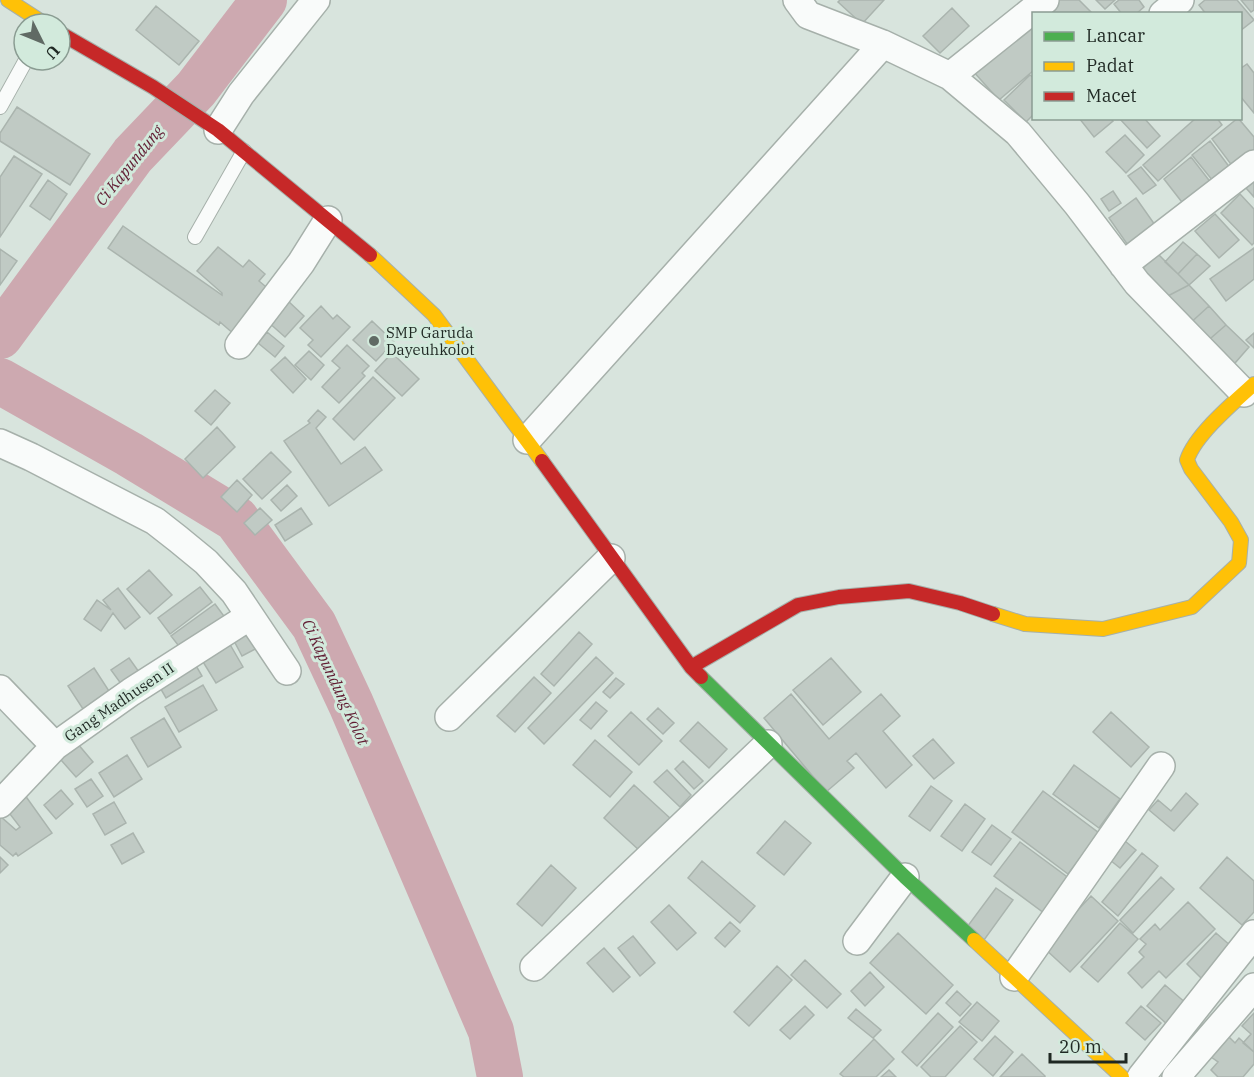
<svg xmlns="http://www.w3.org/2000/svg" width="1254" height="1077" font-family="'IBM Plex Serif',serif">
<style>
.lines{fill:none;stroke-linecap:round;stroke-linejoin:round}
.river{stroke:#cda9b0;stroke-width:46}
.building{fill:#c0cac4;stroke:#aab4ae;stroke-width:1.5}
.lane-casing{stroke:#a6b0aa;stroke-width:16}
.street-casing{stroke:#a6b0aa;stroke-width:30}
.fast-casing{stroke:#a6b0aa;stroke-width:16}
.slow-casing{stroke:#a6b0aa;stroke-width:16}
.jam-casing{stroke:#a6b0aa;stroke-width:16}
.lane{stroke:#f9fbfa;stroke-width:14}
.street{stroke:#f9fbfa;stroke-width:27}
.fast{stroke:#4caf50;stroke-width:14}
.slow{stroke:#ffc107;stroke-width:14}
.jam{stroke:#c62828;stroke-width:14}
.poi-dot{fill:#606a64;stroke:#d2eadc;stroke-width:2}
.labels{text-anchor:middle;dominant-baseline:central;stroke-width:6;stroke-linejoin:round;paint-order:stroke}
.poi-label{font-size:15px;fill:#1f2823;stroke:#d2eadc;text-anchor:start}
.street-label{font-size:15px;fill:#1f2823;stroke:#d2eadc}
.water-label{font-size:16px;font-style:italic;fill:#611d33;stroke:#d2eadc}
</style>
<rect width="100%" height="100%" fill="#d8e4dd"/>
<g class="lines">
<path class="river" d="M0,336L133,155L196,89L264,0
M0,381L129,454L236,519L314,625L351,704L491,1031L500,1077"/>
</g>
<path class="building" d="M840,0H884L862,24L838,2Z
M1053,0H1079L1093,14H1053L1047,6Z
M1096,0H1115L1105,9Z
M1119,0H1139L1144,7L1136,14H1122L1114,4Z
M1205,0H1237L1254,20L1240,31V14H1206L1199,5Z
M1241,0H1254V10L1251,12Z
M156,6L199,41L179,65L136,30Z
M952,8L969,26L940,53L923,36Z
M1034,16V70L999,100L972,70Z
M1247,64L1254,73V113L1240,96V69Z
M1030,75L1034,78V114L1026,122L1004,100Z
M17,107L90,154L70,185L0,141V133Z
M1079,118H1111L1113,121L1094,137Z
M1119,118H1144L1160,136L1147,148Z
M1196,118H1217L1222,125L1158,181L1143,165Z
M1238,118L1254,137V155L1236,171L1212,139Z
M1125,135L1144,155L1126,173L1106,152Z
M1210,141L1233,172L1217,186L1192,155Z
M14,156L42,174L0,237V177Z
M1191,157L1215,188L1188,210L1164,179Z
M1141,167L1156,185L1143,194L1128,176Z
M48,180L67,194L50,220L30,206Z
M1254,180V197L1246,188Z
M1113,191L1121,203L1109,211L1101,199Z
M1240,194L1254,209V243L1252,245L1221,213Z
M1136,198L1160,232L1132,251L1109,218Z
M1215,214L1239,240L1219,258L1195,231Z
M123,226L222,295V293L197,271L218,247L243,267L249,260L265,274L259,281L271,291L235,335L220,322L219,325L108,248Z
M1183,242L1197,254L1178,274L1165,262Z
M1254,248V279L1226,301L1210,279Z
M0,249L17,261L0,285Z
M1157,253L1189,285L1162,299L1137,274Z
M1197,254L1210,266L1189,285L1178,274Z
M1189,285L1209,306L1187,326L1162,299Z
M287,300L304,316L285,337L267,321Z
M321,306L333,319L337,315L350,327L321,357L308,345L313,340L300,328Z
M1209,306L1226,325L1204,344L1187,326Z
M372,321L394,342L376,361L353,340Z
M1226,325L1249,347L1228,371L1204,344Z
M267,332L284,346L275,357L258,343Z
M1254,333V348L1246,340Z
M347,345L369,366L362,373L365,376L339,403L322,387L340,368L332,361Z
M309,351L324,365L311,380L295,365Z
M392,353L419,379L402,396L375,371Z
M285,357L306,379L293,393L271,370Z
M373,377L395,398L354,440L333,419Z
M215,390L230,403L211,425L195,411Z
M318,410L326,417L316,428L341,464L365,447L382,470L329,506L284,441L310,423L308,421Z
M217,427L235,447L203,478L185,459Z
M271,452L291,472L262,499L243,479Z
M237,480L252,495L237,512L221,497Z
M287,485L297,496L281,511L271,500Z
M260,508L272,520L255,535L244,523Z
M301,508L312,524L285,541L275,525Z
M149,570L172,595L150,614L127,589Z
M200,587L212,602L170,634L158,618Z
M118,588L140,617L125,629L113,613L101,631L84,619L97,600L111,610L103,600Z
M215,604L229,623L185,654L171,636Z
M248,629L257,648L242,656L232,637Z
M579,632L592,644L554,686L541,674Z
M228,641L243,667L216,683L200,657Z
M191,657L202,676L166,698L155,679Z
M596,657L613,673L544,744L528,728Z
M129,658L144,679L127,692L111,670Z
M831,658L861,692L823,725L793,690Z
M94,668L109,691L83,709L68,686Z
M534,677L551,693L515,732L497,716Z
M616,678L624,684L610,698L603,692Z
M203,685L217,710L179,732L165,707Z
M791,694L829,739L881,694L900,716L883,731L912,765L886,788L856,753L847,761L854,768L826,792L764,718Z
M596,702L607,711L591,729L580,720Z
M658,708L674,723L663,734L647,719Z
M631,712L662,741L639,765L608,736Z
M1111,712L1149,747L1131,767L1093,732Z
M164,718L181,747L148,767L131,738Z
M698,722L727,749L709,768L680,741Z
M72,737L93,762L76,777L54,752Z
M933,739L954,763L934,779L913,756Z
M595,740L632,772L610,797L573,765Z
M127,755L142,779L114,797L99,773Z
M683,761L703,781L694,789L675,769Z
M1074,765L1120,799L1099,828L1053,794Z
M667,770L691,795L680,807L654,782Z
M91,779L103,796L87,807L75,789Z
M634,785L671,819L640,851L604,818Z
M931,786L952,801L930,831L909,816Z
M61,790L73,804L56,819L44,805Z
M22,791L52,833L18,856L16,853L13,856L0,845V816L16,830L20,827L3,805Z
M1043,791L1099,833L1068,874L1012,832Z
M1186,793L1198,804L1174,831L1149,810L1158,800L1171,811Z
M114,802L126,823L105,835L93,814Z
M965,804L985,819L962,851L941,836Z
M785,821L811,843L784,875L757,853Z
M992,825L1011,839L991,865L972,852Z
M133,833L144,852L122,864L111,845Z
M1120,837L1136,850L1120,868L1105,856Z
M1020,842L1074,882L1048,916L994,876Z
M1142,853L1158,866L1118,916L1102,902Z
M0,857L8,865L0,873Z
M1227,857L1254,881V912L1242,925L1200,888Z
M702,861L755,906L740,923L688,878Z
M551,865L576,888L542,926L517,904Z
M1161,877L1174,889L1133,933L1120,920Z
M996,888L1013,900L984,940L967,927Z
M1091,896L1118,921L1070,972L1043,947Z
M1188,902L1215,929L1166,978L1159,971L1142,988L1128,973L1144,957L1139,952L1146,944L1140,939L1155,924L1160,930Z
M669,905L696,933L677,950L651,922Z
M730,922L740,931L725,947L715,938Z
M1120,923L1138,939L1098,982L1081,967Z
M898,933L953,985L926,1014L870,963Z
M1216,933L1232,947L1202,979L1187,964Z
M633,936L655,963L640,976L618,948Z
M604,948L630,977L613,992L587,963Z
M805,960L841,994L827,1008L791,975Z
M777,966L792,980L749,1026L734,1012Z
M870,972L884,987L865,1006L851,991Z
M1165,985L1187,1004L1169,1026L1147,1006Z
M957,991L971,1004L960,1016L946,1003Z
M977,1002L999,1021L982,1041L959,1022Z
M805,1006L814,1015L790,1039L780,1030Z
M1141,1006L1161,1023L1145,1040L1126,1023Z
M856,1009L881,1030L873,1038L848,1018Z
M938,1013L953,1027L917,1066L902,1052Z
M1254,1013V1052L1243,1043L1251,1034L1242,1026Z
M960,1026L977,1042L945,1077H931L921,1067Z
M995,1036L1013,1052L993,1076L974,1059Z
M1229,1037L1235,1043L1239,1038L1254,1052V1064L1243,1077H1218L1211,1070L1218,1062L1211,1057Z
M874,1039L894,1059L876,1077H844L840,1074Z
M1022,1054L1045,1076V1077H1000Z
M889,1070L896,1077H881Z"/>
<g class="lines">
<defs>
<path id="lane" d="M0,107L26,60
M195,237L244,151"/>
<path id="street" d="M797,0L808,15L883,44L950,76L1018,133L1077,204L1137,283L1244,393
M1163,14L1180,0
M950,76L1045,0
M218,130L241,94L316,0
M1123,265L1254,164
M239,345L301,263L328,220
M527,440L883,44
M0,443L31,457L155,521L178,539L206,562L234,592L287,671
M0,689L55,746
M449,717L611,558
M0,804L55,746L131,692L250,616
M857,941L905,877
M534,967L768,744
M1014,977L1161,766
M1141,1077L1254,934
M1176,1077L1254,987"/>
<path id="fast" d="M701,677L905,877L974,940"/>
<path id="slow" d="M8,0L45,24
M370,255L434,315L542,461
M993,614L1025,624L1103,629L1192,607L1239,563L1241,540L1231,522L1191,469L1187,460C1195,435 1234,402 1254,384
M974,940L1122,1077"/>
<path id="jam" d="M60,33L153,87L218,130L370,255
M542,461L691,667L701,677
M691,667L798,605L839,597L909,591L960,603L993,614"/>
</defs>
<use href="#lane" class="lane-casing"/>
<use href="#street" class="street-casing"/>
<use href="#fast" class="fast-casing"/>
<use href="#slow" class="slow-casing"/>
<use href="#jam" class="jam-casing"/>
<use href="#lane" class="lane"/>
<use href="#street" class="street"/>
<use href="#fast" class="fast"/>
<use href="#slow" class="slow"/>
<use href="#jam" class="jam"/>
</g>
<circle class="poi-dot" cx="374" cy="341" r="6"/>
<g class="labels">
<g class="poi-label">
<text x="386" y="332">SMP Garuda<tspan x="386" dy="17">Dayeuhkolot</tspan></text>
</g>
<g class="street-label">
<text transform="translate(119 702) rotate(-34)">Gang Madhusen II</text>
</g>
<g class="water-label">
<text transform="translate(129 165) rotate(-51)">Ci Kapundung</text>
<text transform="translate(336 682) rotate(65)">Ci Kapundung Kolot</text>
</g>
</g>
<rect x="1032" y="12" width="210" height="108" fill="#d2eadc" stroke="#8a9c92" stroke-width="1.5"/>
<rect x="1044" y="32" width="30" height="9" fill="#4caf50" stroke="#8a9c92" stroke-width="1.5"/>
<text x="1086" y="42" font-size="18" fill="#1f2823">Lancar</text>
<rect x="1044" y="62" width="30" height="9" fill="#ffc107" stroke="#8a9c92" stroke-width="1.5"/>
<text x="1086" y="72" font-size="18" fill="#1f2823">Padat</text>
<rect x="1044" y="92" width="30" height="9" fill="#c62828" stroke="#8a9c92" stroke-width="1.5"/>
<text x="1086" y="102" font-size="18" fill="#1f2823">Macet</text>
<g transform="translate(42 42) rotate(133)"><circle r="28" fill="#d2eadc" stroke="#8a9c92" stroke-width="1.5"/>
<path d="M0-4.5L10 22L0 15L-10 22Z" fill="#606a64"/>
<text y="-9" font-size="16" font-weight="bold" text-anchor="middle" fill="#1f2823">U</text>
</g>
<path d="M1050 1053v9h76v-9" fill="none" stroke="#1f2823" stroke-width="3"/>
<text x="1059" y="1053" font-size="18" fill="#1f2823" stroke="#d2eadc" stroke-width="4.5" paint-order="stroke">20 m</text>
</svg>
